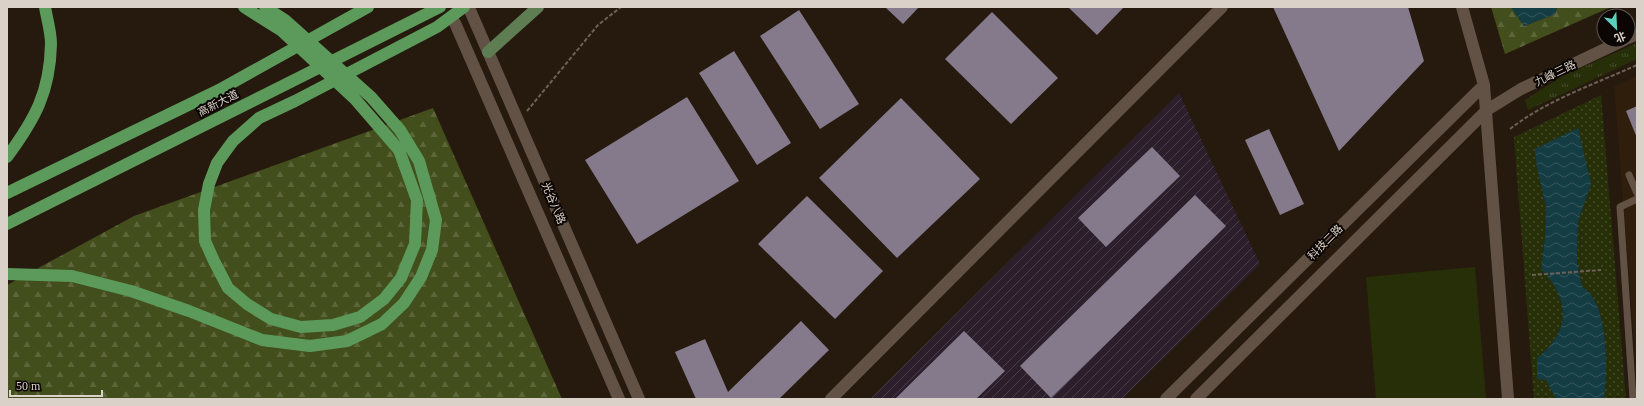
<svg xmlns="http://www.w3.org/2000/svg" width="1644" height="406" font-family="'Times New Roman','Noto Sans SC',serif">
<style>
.built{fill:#301e0d}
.industrial{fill:url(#industrial-furrows)}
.grass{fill:url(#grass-tufts)}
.forest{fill:url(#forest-firs)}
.park{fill:url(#park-dots)}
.pitch{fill:#272f09}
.water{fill:url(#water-waves)}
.building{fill:#847a8b}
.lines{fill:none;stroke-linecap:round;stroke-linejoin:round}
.path{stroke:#6c6156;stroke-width:2;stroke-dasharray:4 2;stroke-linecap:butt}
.lane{stroke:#615245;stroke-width:7}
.secondary{stroke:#615245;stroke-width:12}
.primary{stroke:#5e7d53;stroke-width:12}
.highway{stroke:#5c9a5c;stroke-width:12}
.labels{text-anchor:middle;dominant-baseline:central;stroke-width:4;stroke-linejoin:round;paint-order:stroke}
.street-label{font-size:11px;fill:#dad1c9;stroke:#0b0603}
</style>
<defs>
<pattern id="industrial-furrows" width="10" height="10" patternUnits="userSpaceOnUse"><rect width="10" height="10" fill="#2c1f2b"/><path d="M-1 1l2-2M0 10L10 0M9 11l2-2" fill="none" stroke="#4a3e48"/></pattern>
<pattern id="grass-tufts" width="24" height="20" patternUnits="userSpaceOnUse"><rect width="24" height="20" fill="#272f09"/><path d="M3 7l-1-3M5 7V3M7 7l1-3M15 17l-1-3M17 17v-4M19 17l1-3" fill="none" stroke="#464c2c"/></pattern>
<pattern id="forest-firs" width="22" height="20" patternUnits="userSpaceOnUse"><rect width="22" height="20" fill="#424e1b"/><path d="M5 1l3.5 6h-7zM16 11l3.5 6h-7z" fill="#5d663b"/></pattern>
<pattern id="park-dots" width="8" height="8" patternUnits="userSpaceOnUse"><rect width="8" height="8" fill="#272f09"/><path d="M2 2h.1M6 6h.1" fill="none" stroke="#464c2c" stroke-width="1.8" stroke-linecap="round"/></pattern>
<pattern id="water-waves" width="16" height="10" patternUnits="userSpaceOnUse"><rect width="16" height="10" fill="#143c43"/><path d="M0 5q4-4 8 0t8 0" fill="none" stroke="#36575d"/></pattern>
</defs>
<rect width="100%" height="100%" fill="#261a0e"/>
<path class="built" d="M1637,76V371L1614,87Z"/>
<path class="industrial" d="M1179,93L1260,264L1122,399H870Z"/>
<path class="grass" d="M1637,43V59L1528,110L1525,100L1561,77Z"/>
<path class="forest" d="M1491,7H1511L1524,26L1555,14L1557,7H1611L1505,54Z
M433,108L562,399H7V285L134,216Z"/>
<path class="park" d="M1601,95L1626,399H1604C1608,374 1609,299 1582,287L1577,261L1578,222L1591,184L1577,128L1537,168L1546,206L1545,237L1541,269C1560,288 1572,316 1554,340C1550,347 1543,353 1537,358L1556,399H1534L1514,137Z"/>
<path class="pitch" d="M1475,267L1486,399H1376L1366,277Z"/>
<path class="water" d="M1511,7H1557L1555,14L1524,26Z
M1578,128L1591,184L1578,222L1577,261L1582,287C1609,300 1608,373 1604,399H1556L1546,380L1537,379V358C1543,353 1550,347 1554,340C1572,316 1560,288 1541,269L1545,237L1546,206L1537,168L1535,149Z"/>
<path class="building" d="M885,7H919L903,24Z
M1068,7H1124L1097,35Z
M1273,7H1408L1424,61L1339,151Z
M799,10L859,104L820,129L760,36Z
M992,12L1058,78L1011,124L945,59Z
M734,51L791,143L757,165L699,73Z
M687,97L739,181L637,244L585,160Z
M901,98L980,179L897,258L819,178Z
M1637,106V138L1626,111Z
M1269,129L1304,204L1280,215L1245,140Z
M1152,147L1180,176L1106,247L1078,218Z
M1195,195L1226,226L1051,398L1020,366Z
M807,196L883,271L835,319L758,244Z
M801,321L829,350L779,399H696L675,352L705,339L728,392Z
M964,331L1005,371L976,399H895Z"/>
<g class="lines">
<path class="path" d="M527,111L598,25L621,7
M1510,129C1547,100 1595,84 1637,65
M1532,275L1601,270"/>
<path class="lane" d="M1629,175L1637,193
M1633,399L1620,207L1637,199"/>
<path class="secondary" d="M1462,7L1484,85L1508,399
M469,8L639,399
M455,23L619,399
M1628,38L1637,34
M831,399L1222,7
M1166,399L1484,85
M1196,399L1487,110L1521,89L1624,40"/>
<path class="primary" d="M488,52L538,7"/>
<path class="highway" d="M244,7L282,31L355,99L399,150L417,200L415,244L401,278L384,299L360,317L333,325L301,327L271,319L247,304L228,288L214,261L205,241L204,210L209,184L217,163L233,141L259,118L295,101L437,27L464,7
M7,157C35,119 50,92 51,44C51,32 47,19 45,7
M7,193L219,90L368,7
M7,224L440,7
M7,274L72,276L131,291L189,311L262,340L310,346L347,341L382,324L404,303L421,277L432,250L436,220L419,161L400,130L371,97L285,20L265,7"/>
</g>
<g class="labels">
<g class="street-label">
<text transform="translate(1555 73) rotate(-26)">九峰三路</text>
<text transform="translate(218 103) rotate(-27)">高新大道</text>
<text transform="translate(554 203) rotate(67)">光谷八路</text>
<text transform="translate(1325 242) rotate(-45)">科技二路</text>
</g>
</g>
<rect width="1644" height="406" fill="none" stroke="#dad1c9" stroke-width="16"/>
<g transform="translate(1616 28) rotate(156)"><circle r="19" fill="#0b0603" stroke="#5e5752"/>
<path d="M0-3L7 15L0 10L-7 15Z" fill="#5bcebc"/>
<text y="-6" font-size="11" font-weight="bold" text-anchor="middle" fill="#dad1c9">北</text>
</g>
<path d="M10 390v6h92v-6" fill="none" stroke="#dad1c9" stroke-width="2"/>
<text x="16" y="390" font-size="12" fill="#dad1c9" stroke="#0b0603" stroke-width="3" paint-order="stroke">50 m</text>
</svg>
